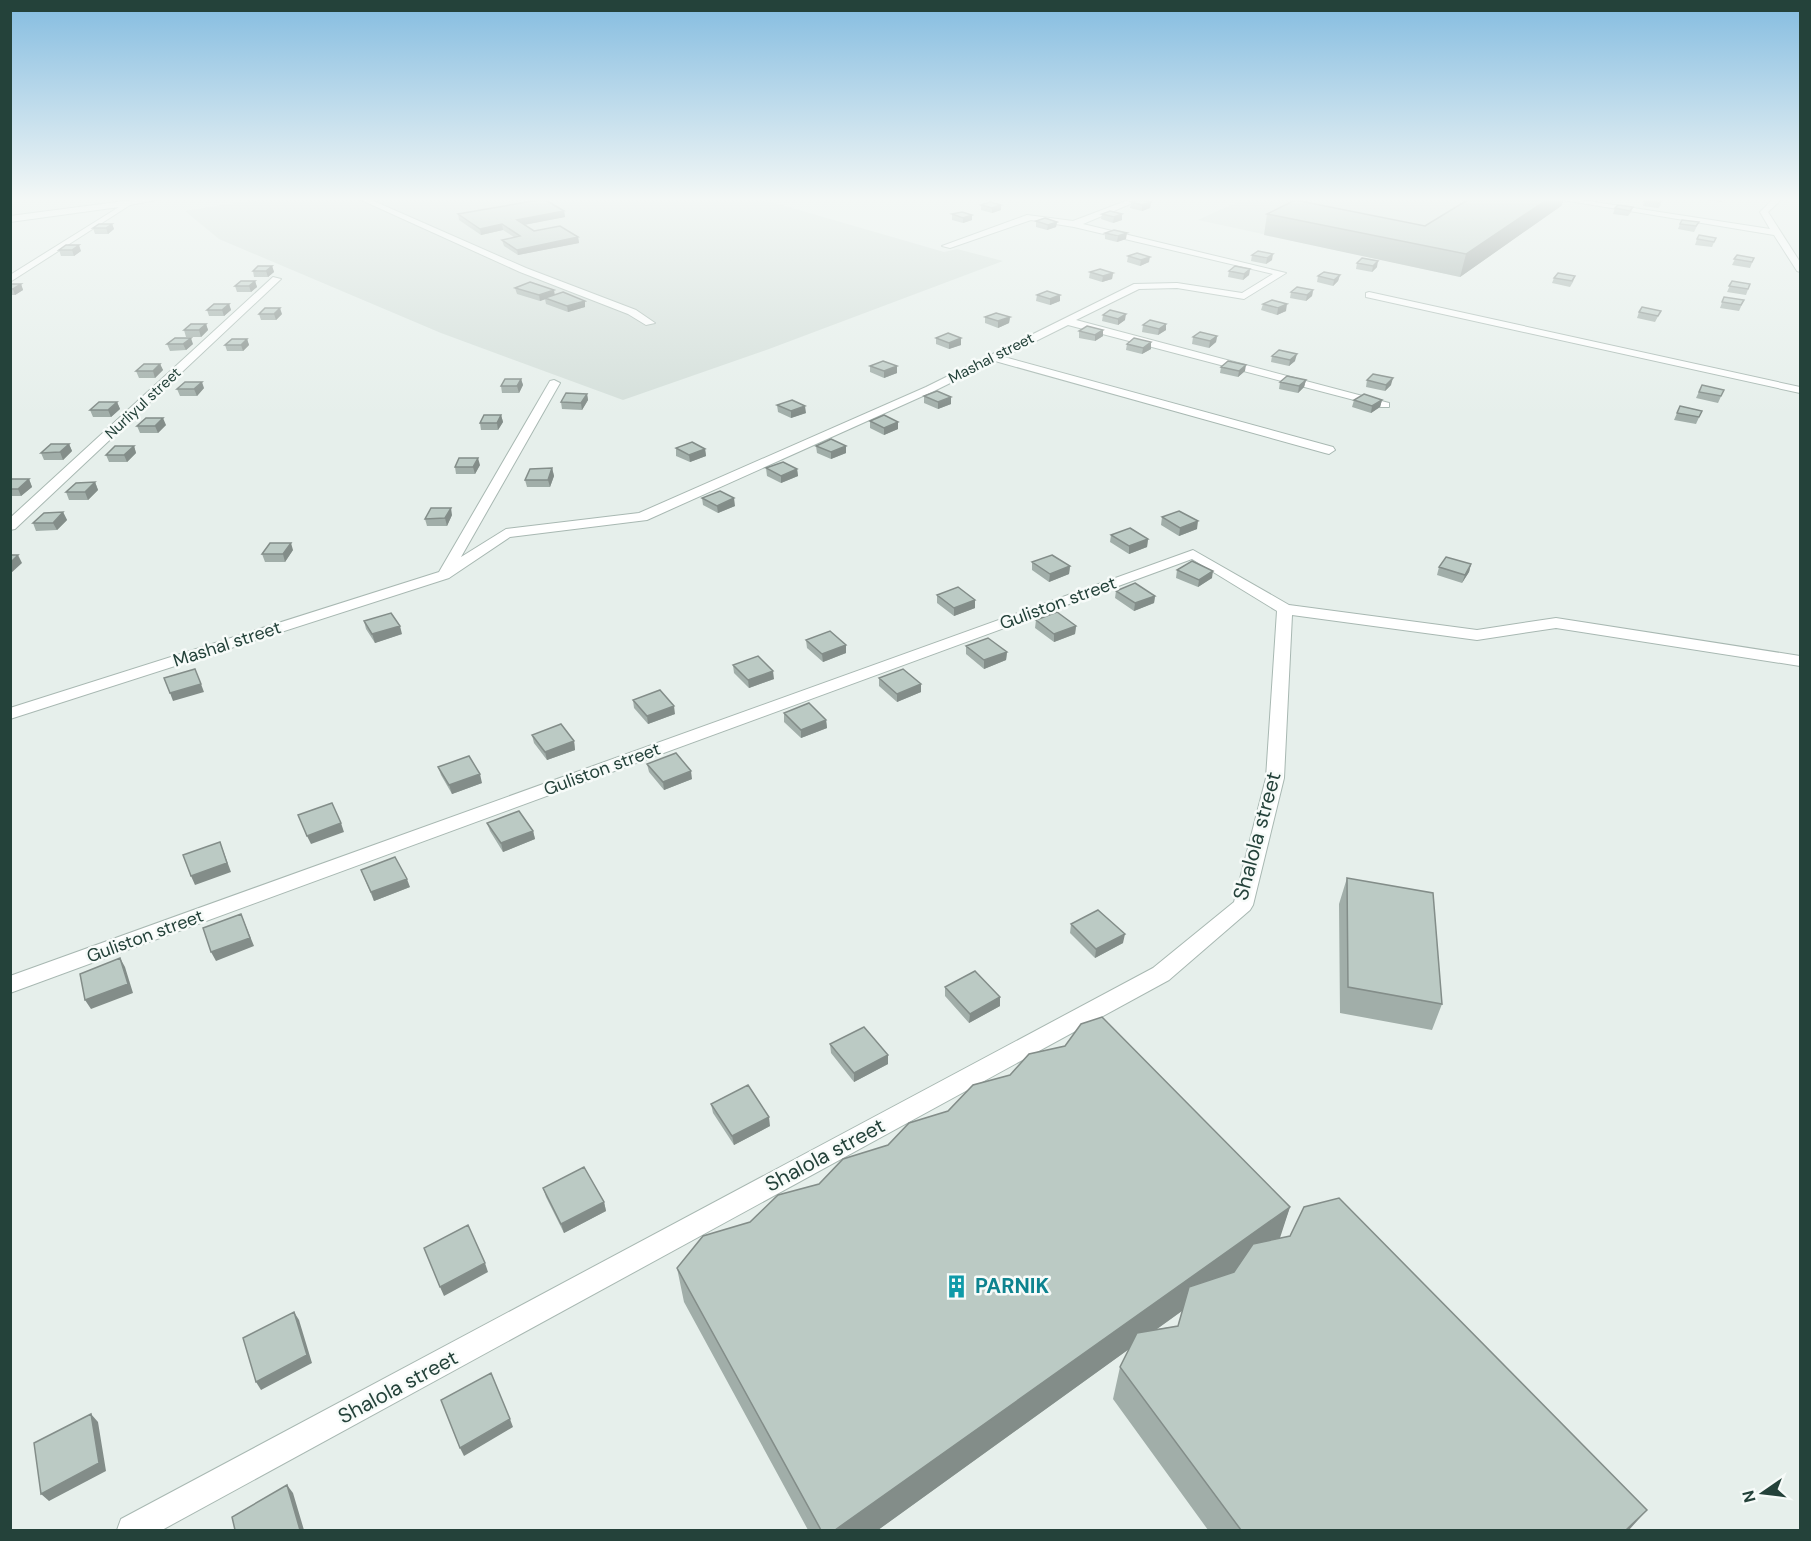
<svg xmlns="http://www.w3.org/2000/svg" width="1811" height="1541" font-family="'DM Sans',sans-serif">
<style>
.built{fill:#d4dfda}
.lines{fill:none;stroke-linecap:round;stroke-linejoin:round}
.minor-casing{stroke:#a8b8b2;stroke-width:2}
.minor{fill:#fff;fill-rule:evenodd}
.wall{fill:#a1aea9;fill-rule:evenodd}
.shaded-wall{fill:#838d89}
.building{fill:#bbcac4;stroke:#838d89;stroke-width:1.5}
.labels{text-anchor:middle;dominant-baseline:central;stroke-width:5;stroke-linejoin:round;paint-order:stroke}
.far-street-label{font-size:15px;fill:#24423a;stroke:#f7fbf9}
.street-label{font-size:18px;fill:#24423a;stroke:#f7fbf9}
.near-street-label{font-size:21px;fill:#24423a;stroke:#f7fbf9}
.near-culture-label{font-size:21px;font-weight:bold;fill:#0d838f;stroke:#f7fbf9;text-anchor:start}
</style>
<rect width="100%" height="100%" fill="#e6efeb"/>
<path class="built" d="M260,199H761L944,252L957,249L1003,261L769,349L623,400L441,333L219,239L185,211Z
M1261,199H1529L1562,205L1460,277L1198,220L1235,203Z"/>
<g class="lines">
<defs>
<path id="minor" d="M140,199H161L130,205L10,282V275L119,207L10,222V216Z
M359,199H369L526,268L636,310L655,323L646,325L628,314L520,272Z
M1131,199H1142L1083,224L1286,273L1244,299L1177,288L1139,289L1076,320L1389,403V407H1381L1068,325L1004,357L1333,447L1335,450L1329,454L1325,453L995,361L934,391L647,520L510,537L449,578L10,719V708L439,572L550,381L554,380L560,383L461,557L506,529L639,513L926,387L1134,284L1177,283L1242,293L1273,274L1074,227L1031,220L950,248L942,246L1027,215L1073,221Z
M1557,199H1575L1770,229L1760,212L1773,199H1782L1768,212L1800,262V272L1797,271L1774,235Z
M273,277L281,279L15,529L10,530V518Z
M1369,292L1800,387V393L1366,297V293Z
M1193,550L1289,605L1477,630L1556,618L1800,656V666L1556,628L1477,640L1292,615L1284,778L1253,905L1250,910L1169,980L162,1530H117L121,1519L1153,968L1234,902L1266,778L1277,611L1192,559L10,993V976Z"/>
</defs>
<use href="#minor" class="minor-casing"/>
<use href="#minor" class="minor"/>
</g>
<path class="wall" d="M1456,199H1564L1561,206L1460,277L1264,235L1267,214L1425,226L1466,201Z
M1591,199H1607L1605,201Z
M1657,199L1661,205L1658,208L1643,206L1644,201Z
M1706,199H1723L1721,202L1705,200Z
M1131,202H1151L1150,208L1142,211L1130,208Z
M981,205L1001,210L992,213L981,210Z
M1633,207L1631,212L1628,216L1613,214L1615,208Z
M564,211L565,217L524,225L534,231L578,237L579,243L518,255L504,246L502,240L514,237L503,230L481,235L459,220L458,214Z
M952,214L972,220L963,223L952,220Z
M1102,214L1122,220L1113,223L1101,219Z
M1036,221L1057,222L1056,227L1047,230L1036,227Z
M1699,222L1694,232L1678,229L1680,224Z
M112,224L114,229L108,234H95L93,228Z
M1105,233L1126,239L1117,242L1105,239Z
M1716,238L1712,247L1695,245L1697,239Z
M66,245L81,251L74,256H61L59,250Z
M1252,255L1272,260L1266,264L1251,261Z
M1737,255L1754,258L1750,268L1732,265Z
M1128,256L1149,262L1140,266L1127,262Z
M1362,258L1377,267L1372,272L1356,269L1357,263Z
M272,266L274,272L268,277H254L253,271Z
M1250,269L1249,275L1243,280L1228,277L1229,271Z
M1090,272L1113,273L1112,279L1102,282L1089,278Z
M1340,275L1338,281L1333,286L1317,282L1318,276Z
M1575,276L1573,282L1570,287L1552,283L1554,278Z
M255,281L257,287L251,292H237L235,286Z
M1732,281L1750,284L1746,295L1727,292Z
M10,284H21L23,290L15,295H10Z
M515,288L554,295L585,307L568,312L546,304L545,299L540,301L517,294Z
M1313,290L1312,296L1306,301L1290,298L1291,292Z
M1037,295H1060V301L1050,305L1036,301Z
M1724,297L1744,300L1739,311L1720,308Z
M229,304L231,310L224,316H209L207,310Z
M1263,304L1286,311L1277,315L1261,310Z
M1661,311L1655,322L1637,318L1639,312Z
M259,314H282L276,320H261Z
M1103,315L1125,320L1118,325L1102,321Z
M985,317H1010L1009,323L998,328L985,323Z
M206,324L208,330L201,337H186L184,330Z
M1166,324V330L1158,335L1142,332L1143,325Z
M1079,331L1103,336L1095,341L1079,338Z
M1217,336L1216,342L1209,348L1192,344L1193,337Z
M936,338H961V345L949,349L936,344Z
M247,339L249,345L243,351H227L225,345Z
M1151,342V349L1142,354L1126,350L1127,344Z
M167,344H193L186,350L170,351Z
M1272,356L1295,361L1289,366L1271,362Z
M160,364L163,370L155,378H139L136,371Z
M870,366H897V373L884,378L870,372Z
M1221,367L1245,371L1238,377L1220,373Z
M521,379L523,385L519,393H502L501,386Z
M1306,380L1304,387L1298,393L1279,389L1280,382Z
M1367,380L1391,385L1385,391L1366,387Z
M1702,385L1724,390L1718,403L1696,398Z
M204,388L197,396H180L177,389Z
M587,394L588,400L582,410L562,409L561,402Z
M924,396L951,404L938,409L924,403Z
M1354,400H1382L1380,407L1371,413L1352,407Z
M117,402L120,409L111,417H93L90,410Z
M777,405L806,413L791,418L778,412Z
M1680,406L1702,411L1696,424L1674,420Z
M501,415L503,422L498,430H481L480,423Z
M870,421L898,422V429L884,435L870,428Z
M166,425L158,433H140L137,426Z
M69,444L72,451L63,460H44L41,453Z
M134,446L136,453L127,462H109L106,455Z
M816,446L846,453L831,459L817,453Z
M676,448L705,449L706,456L690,462L676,456Z
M480,465L475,474H456L455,467Z
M552,468L554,476L550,487H527L525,480Z
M766,468L797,469L798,476L781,483L767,476Z
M10,479H29L32,487L21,496H10Z
M95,482L98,490L88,500H69L66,492Z
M702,498L735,506L718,513L703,505Z
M63,512L67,520L57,530L36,531L33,523Z
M452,515L447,526H427L425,519Z
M1162,517L1197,529L1179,536L1161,525Z
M1111,535L1148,539L1147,547L1129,554L1110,542Z
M293,550L285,562H265L262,554Z
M1032,562L1070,566L1069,574L1049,582L1032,570Z
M1471,564L1469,572L1462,583L1437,575L1439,567Z
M1177,570L1212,578L1198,587L1176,578Z
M1116,591L1155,596L1154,603L1134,611L1115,598Z
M937,595L975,600V608L954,616L937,603Z
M1036,620L1076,626L1075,634L1054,642L1035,628Z
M364,621L402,634L375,643L366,629Z
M806,640L846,645V653L823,662L807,648Z
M966,646L1007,652L1006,660L984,669L966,654Z
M733,665L774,679L749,688L734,673Z
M879,678L921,684V692L897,702L879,686Z
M633,700L675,714L648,724L634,708Z
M784,713L826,720L827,728L801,738L784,722Z
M532,735L574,741L575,750L547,760L534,743Z
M647,764L692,779L664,790L649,772Z
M438,767L482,783L452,794L441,775Z
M487,823L533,831L535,839L503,852L490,831Z
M361,870L410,887L374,901Z
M1347,878L1442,1004L1432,1030L1340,1013L1339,904Z
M1071,924L1123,943L1095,958L1070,933Z
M945,987L1000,997V1006L969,1023L945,996Z
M830,1044L888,1055V1064L854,1082L831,1053Z
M711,1104L770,1126L734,1145L713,1113Z
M543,1188L604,1202L606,1211L564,1233L546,1197Z
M1290,1207L1279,1238L1629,1530H1208L1113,1399L1120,1367L1129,1349L878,1530H808L684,1302L677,1268ZM1182,1311L1178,1326L1157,1329Z"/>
<path class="shaded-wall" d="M1548,199H1564L1561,206L1460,277L1466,254Z
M1151,202L1150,208L1142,211V205Z
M1001,205V210L992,213V208Z
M564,211L565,217L518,226L517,220Z
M1122,214V220L1113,223L1114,217Z
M972,215V220L963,223V218Z
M1057,222L1056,227L1047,230L1048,225Z
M112,224L114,229L108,234L106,228Z
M502,224L503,230L481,235L480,229Z
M1127,233L1126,239L1117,242L1118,236Z
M578,237L579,243L518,255L517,250Z
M79,245L81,251L74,256L72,250Z
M1273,254L1272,260L1266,264L1267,258Z
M1150,257L1149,262L1140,266L1141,260Z
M1378,261L1377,267L1372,272L1373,266Z
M272,266L274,272L268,277L266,271Z
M1250,269L1249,275L1243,280L1244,274Z
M1113,273L1112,279L1102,282L1103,276Z
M1340,275L1338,281L1333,286L1334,280Z
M255,281L257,287L251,292L249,286Z
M21,284L23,290L15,295L13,289Z
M554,290L555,296L540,301L539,295Z
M1313,290L1312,296L1306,301L1307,295Z
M1060,295V301L1050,305V299Z
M585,301V307L568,312L567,306Z
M229,304L231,310L224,316L222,310Z
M1287,304L1286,311L1277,315L1278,308Z
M280,308L282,314L276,320L274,314Z
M1126,314L1125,320L1118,325V319Z
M1010,317L1009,323L998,328V321Z
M206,324L208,330L201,337L199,330Z
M1166,324V330L1158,335L1159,329Z
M1103,330V336L1095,341V335Z
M1217,336L1216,342L1209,348L1210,341Z
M191,338L193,344L186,350L183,344Z
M961,338V345L949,349V343Z
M247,339L249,345L243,351L241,345Z
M1151,342V349L1142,354L1143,348Z
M1297,354L1295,361L1289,366L1290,360Z
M160,364L163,370L155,378L153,371Z
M1246,365L1245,371L1238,377L1239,371Z
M897,366V373L884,378V371Z
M1393,378L1391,385L1385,391L1386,385Z
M521,379L523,385L519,393L517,386Z
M1306,380L1304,387L1298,393L1299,386Z
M202,382L204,388L197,396L194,389Z
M587,394L588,400L582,410L581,403Z
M951,397V404L938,409V402Z
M1382,400L1380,407L1371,413L1372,406Z
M117,402L120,409L111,417L108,410Z
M805,406L806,413L791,418V411Z
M501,415L503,422L498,430L497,423Z
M163,418L166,425L158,433L155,426Z
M898,422V429L884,435V428Z
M69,444L72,451L63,460L60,452Z
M134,446L136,453L127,462L124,455Z
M846,446V453L831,459V452Z
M705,449L706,456L690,462L689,455Z
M478,458L480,465L475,474L473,467Z
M552,468L554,476L550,487L548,480Z
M797,469L798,476L781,483V476Z
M29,479L32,487L21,496L18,489Z
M95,482L98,490L88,500L85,492Z
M734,498L735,506L718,513L717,506Z
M451,508L452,515L447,526L445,518Z
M63,512L67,520L57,530L53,523Z
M1198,521L1197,529L1179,536L1180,528Z
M1148,539L1147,547L1129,554V546Z
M291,543L293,550L285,562L283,554Z
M18,555L22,563L10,574V563Z
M1471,564L1469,572L1462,583L1465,575Z
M1070,566L1069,574L1049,582L1050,574Z
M1213,571L1212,578L1198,587L1199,580Z
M1155,596L1154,603L1134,611L1135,603Z
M975,600V608L954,616V608Z
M400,626L402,634L375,643L372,634Z
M1076,626L1075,634L1054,642V634Z
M846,645V653L823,662L822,654Z
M1007,652L1006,660L984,669V660Z
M773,671L774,679L749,688L748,680Z
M201,684L204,692L173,701L170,693Z
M921,684V692L897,702V694Z
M674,706L675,714L648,724L647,716Z
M826,720L827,728L801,738V730Z
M574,741L575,750L547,760L545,752Z
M691,771L692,779L664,790L663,782Z
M480,774L482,783L452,794L449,785Z
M341,823L344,832L311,844L307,836Z
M533,831L535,839L503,852L501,843Z
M220,842L231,872L195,885L191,876Z
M407,879L410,887L374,901L371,892Z
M241,914L254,946L216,961L211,952Z
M1125,934L1123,943L1095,958L1096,949Z
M120,958L125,967L133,993L91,1009L85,1000Z
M1000,997V1006L969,1023L970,1014Z
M888,1055V1064L854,1082V1073Z
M769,1117L770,1126L734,1145L732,1136Z
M604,1202L606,1211L564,1233L561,1224Z
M1290,1207L1279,1241L878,1530H835Z
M485,1263L488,1272L444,1296L440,1287Z
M294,1312L299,1320L312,1363L261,1390L256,1382Z
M91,1414L98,1422L106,1471L49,1501L41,1494Z
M510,1419L513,1427L464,1456L460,1448Z
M287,1485L293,1493L304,1530H300Z
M1647,1510L1629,1530H1626Z"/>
<path class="building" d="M544,199L564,211L517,220L534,231L560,226L578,237L517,250L502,240L520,236L502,224L480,229L458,214Z
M1139,199L1151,202L1142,205L1131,202Z
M1469,199H1548L1466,254L1267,214L1295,200L1425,226Z
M1646,199H1657L1662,200L1660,203L1644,201Z
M990,202L1001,205L992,208L981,205Z
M1618,205L1633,207L1630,211L1615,208Z
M1110,211L1122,214L1114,217L1102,214Z
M962,212L972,215L963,218L952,214Z
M1045,218L1057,222L1048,225L1036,221Z
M1682,220L1699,222L1696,226L1680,224Z
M99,224H112L106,228H93Z
M1114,230L1127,233L1118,236L1105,233Z
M1699,235L1716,238L1714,242L1697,239Z
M66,245H79L72,250H59Z
M1258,251L1273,254L1267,258L1252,255Z
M1137,253L1150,257L1141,260L1128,256Z
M1737,255L1754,258L1752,262L1734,259Z
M1362,258L1378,261L1373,266L1357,263Z
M258,266H272L266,271H253Z
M1235,266L1250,269L1244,274L1229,271Z
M1100,269L1113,273L1103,276L1090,272Z
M1324,272L1340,275L1334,280L1318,276Z
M1558,273L1575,276L1572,281L1554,278Z
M241,281H255L249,286H235Z
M1732,281L1750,284L1748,289L1729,286Z
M530,282L554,290L539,295L515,288Z
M10,284H21L13,289H10Z
M1297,287L1313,290L1307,295L1291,292Z
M1047,291L1060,295L1050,299L1037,295Z
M563,292L585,301L567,306L545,298Z
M1724,297L1744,300L1741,305L1722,302Z
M1272,300L1287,304L1278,308L1263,304Z
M214,304H229L222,310H207Z
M1642,307L1661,311L1658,316L1639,312Z
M265,308H280L274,314H259Z
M1110,310L1126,314L1118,319L1103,315Z
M996,313L1010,317L998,321L985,317Z
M1150,320L1166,324L1159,329L1143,325Z
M191,324H206L199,330H184Z
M1087,326L1103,330L1095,335L1079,331Z
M1200,332L1217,336L1210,341L1193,337Z
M948,333L961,338L949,343L936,338Z
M175,338H191L183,344H167Z
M1134,338L1151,342L1143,348L1127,344Z
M232,339H247L241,345H225Z
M1279,350L1297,354L1290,360L1272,356Z
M883,361L897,366L884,371L870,366Z
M1228,361L1246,365L1239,371L1221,367Z
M144,364H160L153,371H136Z
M1373,374L1393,378L1386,385L1367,380Z
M1287,376L1306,380L1299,386L1280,382Z
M505,379H521L517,386H501Z
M185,382H202L194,389H177Z
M1702,385L1724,390L1721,396L1699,392Z
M937,391L951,397L938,402L924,396Z
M566,393L587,394L581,403L561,402Z
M1364,394L1382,400L1372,406L1354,400Z
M792,400L805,406L791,411L777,405Z
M99,402H117L108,410H90Z
M1680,406L1702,411L1699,417L1677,413Z
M484,415H501L497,423H480Z
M884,415L898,422L884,428L870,421Z
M146,418H163L155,426H137Z
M831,439L846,446L831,452L816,446Z
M692,442L705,449L689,455L676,448Z
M51,444H69L60,452L41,453Z
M115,446H134L124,455H106Z
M459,458H478L473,467H455Z
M783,462L797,469L781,476L766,468Z
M552,468L548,480H525L530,469Z
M10,479H29L18,489H10Z
M95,482L85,492H66L76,483Z
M720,491L734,498L717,506L702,498Z
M431,508H451L445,518L425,519Z
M1179,511L1198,521L1180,528L1162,517Z
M63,512L53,523H33L44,513Z
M1130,528L1148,539L1129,546L1111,535Z
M270,543H291L283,554H262Z
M10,555H18L10,563Z
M1052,555L1070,566L1050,574L1032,562Z
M1446,557L1471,564L1465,575L1439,567Z
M1192,561L1213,571L1199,580L1177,570Z
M1135,583L1155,596L1135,603L1116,591Z
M958,587L975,600L954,608L937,595Z
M1057,612L1076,626L1054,634L1036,620Z
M391,613L400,626L372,634L364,621Z
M830,631L846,645L822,654L806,640Z
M988,638L1007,652L984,660L966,646Z
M758,656L773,671L748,680L733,665Z
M195,669L201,684L170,693L164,678Z
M903,669L921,684L897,694L879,678Z
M660,690L674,706L647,716L633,700Z
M809,703L826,720L801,730L784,713Z
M561,724L574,741L545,752L532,735Z
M676,753L691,771L663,782L647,764Z
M469,756L480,774L449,785L438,767Z
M332,803L341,823L307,836L298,815Z
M519,811L533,831L501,843L487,823Z
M220,842L227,863L191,876L183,855Z
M395,857L407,879L371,892L361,870Z
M1347,878L1433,893L1442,1004L1348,987Z
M1098,910L1125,934L1096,949L1071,924Z
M241,914L250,938L211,952L203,928Z
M120,958L128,984L85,1000L80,974Z
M975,971L1000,997L970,1014L945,987Z
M1102,1017L1290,1207L835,1530H821L677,1268L703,1236L750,1222L778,1195L819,1184L843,1159L888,1145L909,1123L948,1111L973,1085L1010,1075L1029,1054L1065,1046L1081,1024Z
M864,1027L888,1055L854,1073L830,1044Z
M748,1085L769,1117L732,1136L711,1104Z
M584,1167L604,1202L561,1224L543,1188Z
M1339,1198L1647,1510L1626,1530H1241L1120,1367L1137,1333L1178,1326L1189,1287L1234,1272L1253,1244L1290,1236L1304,1207Z
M468,1225L485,1263L440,1287L424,1248Z
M294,1312L307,1355L256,1382L243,1338Z
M491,1373L510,1419L460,1448L441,1400Z
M91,1414L99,1463L41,1494L34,1443Z
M287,1485L300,1530H235L232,1517Z"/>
<linearGradient id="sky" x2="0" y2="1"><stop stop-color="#84bce0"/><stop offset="0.48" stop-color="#f4f8f6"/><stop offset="1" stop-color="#f4f8f6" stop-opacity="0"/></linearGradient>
<rect width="1811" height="415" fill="url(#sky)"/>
<defs>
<symbol id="building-bare" viewBox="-9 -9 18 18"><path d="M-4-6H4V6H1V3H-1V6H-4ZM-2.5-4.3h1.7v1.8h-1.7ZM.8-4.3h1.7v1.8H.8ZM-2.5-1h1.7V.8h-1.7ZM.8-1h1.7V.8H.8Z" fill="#0f9aa8" stroke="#f7fbf9" stroke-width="2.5" paint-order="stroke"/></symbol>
</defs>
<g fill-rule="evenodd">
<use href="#building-bare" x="940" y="1270" width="33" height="33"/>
</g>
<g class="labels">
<g class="far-street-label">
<text transform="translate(991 358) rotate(-27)">Mashal street</text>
<text transform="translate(143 403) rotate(-43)">Nurliyul street</text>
</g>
<g class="street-label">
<text transform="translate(1058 603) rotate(-20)">Guliston street</text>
<text transform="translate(227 644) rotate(-18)">Mashal street</text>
<text transform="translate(602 769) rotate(-20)">Guliston street</text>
<text transform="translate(145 936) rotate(-20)">Guliston street</text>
</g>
<g class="near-street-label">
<text transform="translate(1257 836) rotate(-75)">Shalola street</text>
<text transform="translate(825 1155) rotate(-28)">Shalola street</text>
<text transform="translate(398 1387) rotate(-28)">Shalola street</text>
</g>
<g class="near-culture-label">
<text x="975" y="1286">PARNIK</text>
</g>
</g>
<rect width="1811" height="1541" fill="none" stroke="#24423a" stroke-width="24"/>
<g transform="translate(1763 1493) rotate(256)" stroke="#f7fbf9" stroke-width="4.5" paint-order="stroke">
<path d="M0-4.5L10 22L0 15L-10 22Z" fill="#24423a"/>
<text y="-9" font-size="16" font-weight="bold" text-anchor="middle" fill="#24423a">N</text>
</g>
</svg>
